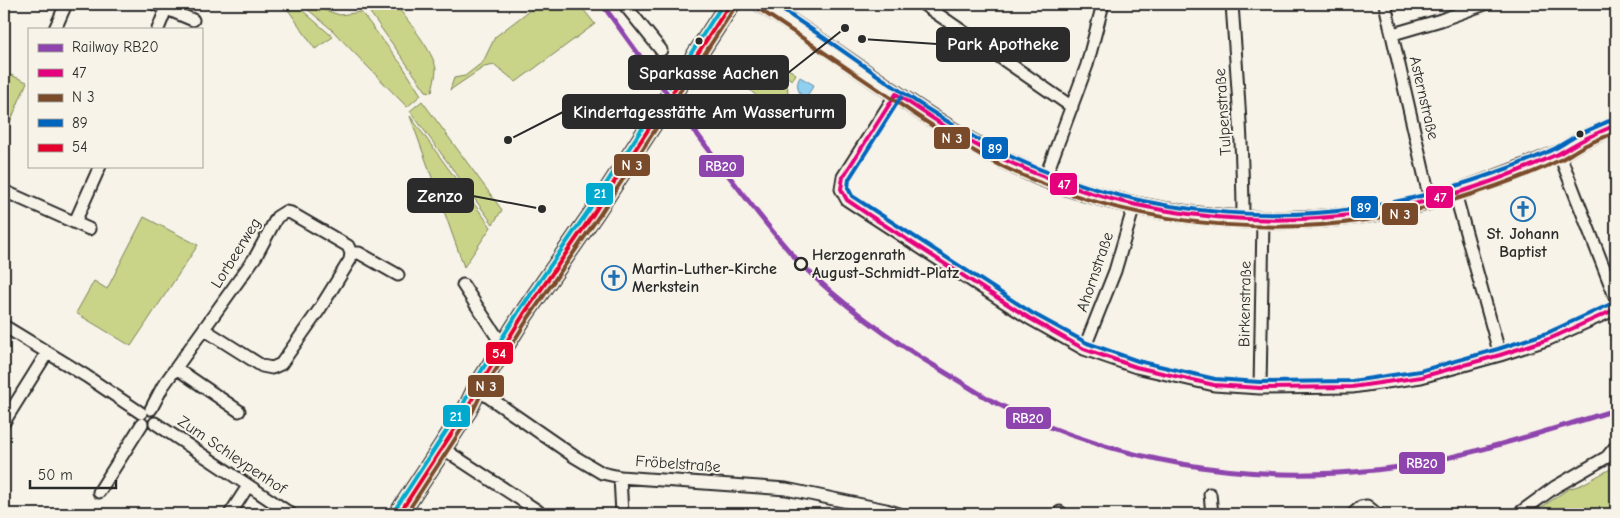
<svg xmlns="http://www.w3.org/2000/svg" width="1620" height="518" font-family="'Comic Neue',sans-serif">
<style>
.green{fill:#c9d488;stroke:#7a805a}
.water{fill:#8fcff0;stroke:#678da1}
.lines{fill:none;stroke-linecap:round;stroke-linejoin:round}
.street-casing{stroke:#2b2b2b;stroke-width:15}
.secondary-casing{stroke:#2b2b2b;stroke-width:20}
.primary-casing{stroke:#2b2b2b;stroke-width:22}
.street{stroke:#f7f3e8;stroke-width:11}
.secondary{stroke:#f7f3e8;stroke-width:16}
.primary{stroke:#f7f3e8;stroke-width:19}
.bus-1-casing{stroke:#f7f3e8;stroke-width:8}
.bus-2-casing{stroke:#f7f3e8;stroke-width:8}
.bus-3-casing{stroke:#f7f3e8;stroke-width:8}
.bus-4-casing{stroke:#f7f3e8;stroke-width:8}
.bus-5-casing{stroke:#f7f3e8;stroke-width:8}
.bus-1{stroke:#e5007d;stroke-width:4}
.bus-2{stroke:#7a4b2a;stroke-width:4}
.bus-3{stroke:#0065bd;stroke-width:4}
.bus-4{stroke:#e4002b;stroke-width:4}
.bus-5{stroke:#00a9ce;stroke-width:4}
.rail-1-casing{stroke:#f7f3e8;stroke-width:9}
.rail-1{stroke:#8e44ad;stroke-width:5}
.bus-dot{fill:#2b2b2b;stroke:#f7f3e8;stroke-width:2}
.stop-dot{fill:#f7f3e8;stroke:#2b2b2b;stroke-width:2.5}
.labels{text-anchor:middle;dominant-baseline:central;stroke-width:4;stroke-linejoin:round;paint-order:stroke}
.street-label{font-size:16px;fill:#2b2b2b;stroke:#f7f3e8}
.poi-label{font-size:16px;font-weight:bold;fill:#2b2b2b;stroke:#f7f3e8}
.stop-label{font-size:16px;font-weight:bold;fill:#2b2b2b;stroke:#f7f3e8;text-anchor:start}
.leader{fill:none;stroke:#2b2b2b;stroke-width:2}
.callout-dot{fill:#2b2b2b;stroke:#f7f3e8;stroke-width:2}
.callout{fill:#2b2b2b;stroke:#2b2b2b;stroke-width:2}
.callout-label{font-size:18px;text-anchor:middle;font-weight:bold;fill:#fff}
.line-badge{stroke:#f7f3e8;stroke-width:2}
.badge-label{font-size:14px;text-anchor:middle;font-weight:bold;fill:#fff}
</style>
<rect width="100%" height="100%" fill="#f7f3e8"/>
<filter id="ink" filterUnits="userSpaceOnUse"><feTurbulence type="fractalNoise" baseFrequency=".02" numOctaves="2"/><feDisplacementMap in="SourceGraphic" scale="10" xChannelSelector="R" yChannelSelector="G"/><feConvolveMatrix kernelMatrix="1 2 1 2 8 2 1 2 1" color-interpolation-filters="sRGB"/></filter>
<g filter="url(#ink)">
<path class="green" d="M279,4H295L333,37L315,49L289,11Z
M305,4L340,15L361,12L402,65L421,95L407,107L331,29L306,8Z
M366,4H395C406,18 434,52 436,69C436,77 433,84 432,92L426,91L371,14Z
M538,4H579L595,24L516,82L495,65L484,67L450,90L454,78L465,76L483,62L495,37Z
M772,59L796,74L792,80L768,66Z
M4,72L27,82L6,132L4,131Z
M779,74L786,78L788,92L785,99L788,103L779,117L751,91L758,77L772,85Z
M422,101L502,210L493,224L410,111Z
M410,116L491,227L464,267Z
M144,217L198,245L131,346L76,313L94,281L107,289Z
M1616,466V514H1532L1568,489L1581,485Z"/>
<path class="water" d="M800,77L814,85L805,99C798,93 795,85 800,77Z"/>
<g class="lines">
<defs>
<path id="street" d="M155,4L193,20
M624,4L661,50
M923,4L1072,107
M1232,4C1237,76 1243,147 1243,219
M1385,4L1430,200
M55,29L66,4
M158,29L166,9
M1393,34L1441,20L1485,4
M896,94L843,177L841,189L847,200L1029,318L1084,349L1136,367L1214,385L1260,388L1352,387L1421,377L1500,355L1549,339L1616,309
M1559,153L1616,299
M1045,178L1087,65L1103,4
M4,191L89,229
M1455,193L1500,355
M75,222L100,166
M351,253H359L398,275
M463,285L503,346
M4,326L86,376L141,413
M1084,349L1115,271L1134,206
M176,368L239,411
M1260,388L1263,219
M477,389L575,457L602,473L620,477L786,489L886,510L899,514
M151,409L163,386L256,256L277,217L285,212L291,213L348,246L351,253L350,260L319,310L281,364L272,368L262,366L205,330
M4,422L47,353
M155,423L291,514
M442,448L538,511L539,514
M620,477L622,514
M99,492L142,424
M1210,494L1212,514
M1060,512L1062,514
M230,514L248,486
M1353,514L1361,507L1367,506L1377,514
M1518,514L1555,487L1607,457L1616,446"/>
<path id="secondary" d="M762,4C845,55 921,118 1008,162C1132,225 1318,238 1449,195C1486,183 1522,169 1558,154C1566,150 1574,144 1582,140C1593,135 1605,130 1616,125"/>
<path id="primary" d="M399,514L467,410L477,389L524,314L594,213L730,4"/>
</defs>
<use href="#street" class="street-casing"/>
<use href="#secondary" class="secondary-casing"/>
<use href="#primary" class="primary-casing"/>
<use href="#street" class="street"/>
<use href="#secondary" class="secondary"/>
<use href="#primary" class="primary"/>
<defs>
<path id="bus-1" d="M896,94C929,116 962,139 997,156C1135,225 1299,237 1446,196C1484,186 1522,170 1558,154C1566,150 1573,145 1581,141C1592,135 1604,130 1616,125
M841,189L847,200L869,215L1029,318L1084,349L1136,367L1214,385L1260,388L1352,387L1421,377L1500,355L1549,339L1616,309
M841,189L843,177L896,94"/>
<path id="bus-2" d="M759,9C805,39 849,70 894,100C930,125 967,149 1006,168C1142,232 1309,245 1453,200C1489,189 1528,176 1562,159C1569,155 1575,151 1582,147C1593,141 1605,137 1616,132
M406,514L472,413L482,392L529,317L599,216L735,7"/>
<path id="bus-3" d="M773,4C851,53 929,118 1012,157C1145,220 1308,232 1449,188C1485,177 1523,164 1556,148C1563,144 1569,140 1576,136C1588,130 1601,125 1613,119
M901,97L849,179L848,188L852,196L1032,313L1087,343L1138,361L1215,379L1260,382L1352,381L1420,371L1498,349L1547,333L1613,303"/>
<path id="bus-4" d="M399,514L467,410L477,389L524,314L594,213L730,4"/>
<path id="bus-5" d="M394,511L462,407L472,386L519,311L589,210L723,4"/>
</defs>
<use href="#bus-1" class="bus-1-casing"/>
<use href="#bus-2" class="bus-2-casing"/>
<use href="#bus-3" class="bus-3-casing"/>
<use href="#bus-4" class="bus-4-casing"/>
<use href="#bus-5" class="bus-5-casing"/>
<use href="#bus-1" class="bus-1"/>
<use href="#bus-2" class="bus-2"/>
<use href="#bus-3" class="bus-3"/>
<use href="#bus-4" class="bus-4"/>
<use href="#bus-5" class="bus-5"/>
<defs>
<path id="rail-1" d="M602,4C645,63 687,122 732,180C754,208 776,238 801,264C844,307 894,342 946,373C963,383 980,395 998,404C1114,462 1247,484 1375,470C1458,461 1537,433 1616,410"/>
</defs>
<use href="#rail-1" class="rail-1-casing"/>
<use href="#rail-1" class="rail-1"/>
</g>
</g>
<defs>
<symbol id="church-ring" viewBox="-11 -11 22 22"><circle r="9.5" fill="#f7f3e8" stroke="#1f6fb2" stroke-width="1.5"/><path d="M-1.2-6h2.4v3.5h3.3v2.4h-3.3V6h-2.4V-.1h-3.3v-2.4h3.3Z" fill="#1f6fb2"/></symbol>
</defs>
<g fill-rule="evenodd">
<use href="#church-ring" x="1509" y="195" width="28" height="28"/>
<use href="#church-ring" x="600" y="264" width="28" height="28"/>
</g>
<g class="bus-dot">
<circle cx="699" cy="41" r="4.5"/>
<circle cx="1580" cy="134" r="4.5"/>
</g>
<circle class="stop-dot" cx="801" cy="264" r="6"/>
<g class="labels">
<g class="street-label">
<text transform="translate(1424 98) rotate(77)">Asternstraße</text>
<text transform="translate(1223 112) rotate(-94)">Tulpenstraße</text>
<text transform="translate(236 253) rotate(-58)">Lorbeerweg</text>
<text transform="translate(1095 272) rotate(-71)">Ahornstraße</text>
<text transform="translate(1245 304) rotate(-89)">Birkenstraße</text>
<text transform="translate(232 455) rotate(34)">Zum Schleypenhof</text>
<text transform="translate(678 464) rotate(4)">Fröbelstraße</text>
</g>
<g class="poi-label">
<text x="1523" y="234">St. Johann<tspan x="1523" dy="18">Baptist</tspan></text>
<text x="632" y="269" text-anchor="start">Martin-Luther-Kirche<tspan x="632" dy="18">Merkstein</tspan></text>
</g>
<g class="stop-label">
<text x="812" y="255">Herzogenrath<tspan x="812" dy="18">August-Schmidt-Platz</tspan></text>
</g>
</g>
<path class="leader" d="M862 39L937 44M845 28L788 73M508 140L563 112M542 209L473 196"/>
<g class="callout-dot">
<circle cx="862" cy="39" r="5"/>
<circle cx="845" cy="28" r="5"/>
<circle cx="508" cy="140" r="5"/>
<circle cx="542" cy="209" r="5"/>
</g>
<g class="callout">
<rect x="937" y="28" width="132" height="33" rx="5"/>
<rect x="629" y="56" width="159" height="33" rx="5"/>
<rect x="563" y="95" width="282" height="33" rx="5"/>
<rect x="408" y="179" width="65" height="33" rx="5"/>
</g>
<g class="callout-label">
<text x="1003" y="50">Park Apotheke</text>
<text x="709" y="79">Sparkasse Aachen</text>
<text x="704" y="118">Kindertagesstätte Am Wasserturm</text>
<text x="440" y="202">Zenzo</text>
</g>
<g class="line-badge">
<rect x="933" y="126" width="38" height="24" rx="5" fill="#7a4b2a"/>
<rect x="981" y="136" width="28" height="24" rx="5" fill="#0065bd"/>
<rect x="613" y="153" width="38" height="24" rx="5" fill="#7a4b2a"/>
<rect x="698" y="154" width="47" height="24" rx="5" fill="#8e44ad"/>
<rect x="1049" y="172" width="29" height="24" rx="5" fill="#e5007d"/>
<rect x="585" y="182" width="29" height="24" rx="5" fill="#00a9ce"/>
<rect x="1425" y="185" width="29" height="24" rx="5" fill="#e5007d"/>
<rect x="1350" y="195" width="29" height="24" rx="5" fill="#0065bd"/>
<rect x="1381" y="202" width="38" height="24" rx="5" fill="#7a4b2a"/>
<rect x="485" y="341" width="29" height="24" rx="5" fill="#e4002b"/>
<rect x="467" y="374" width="38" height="24" rx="5" fill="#7a4b2a"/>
<rect x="442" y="404" width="29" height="24" rx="5" fill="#00a9ce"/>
<rect x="1005" y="406" width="47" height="24" rx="5" fill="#8e44ad"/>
<rect x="1398" y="451" width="48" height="24" rx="5" fill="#8e44ad"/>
</g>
<g class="badge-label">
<text x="952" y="143">N 3</text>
<text x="995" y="153">89</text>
<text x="632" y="170">N 3</text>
<text x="721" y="171">RB20</text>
<text x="1064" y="189">47</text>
<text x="600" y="198">21</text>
<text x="1440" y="202">47</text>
<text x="1364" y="212">89</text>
<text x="1400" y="219">N 3</text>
<text x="499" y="358">54</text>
<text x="486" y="391">N 3</text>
<text x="456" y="421">21</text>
<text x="1028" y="423">RB20</text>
<text x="1422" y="468">RB20</text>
</g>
<rect width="1620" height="518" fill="none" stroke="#f7f3e8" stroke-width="20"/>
<rect x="10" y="10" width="1600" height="498" fill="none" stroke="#2b2b2b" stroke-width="2" filter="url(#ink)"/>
<rect x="28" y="28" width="175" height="140" fill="#f7f3e8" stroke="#a5a39c"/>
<rect x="38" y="44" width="25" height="8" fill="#8e44ad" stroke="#a5a39c"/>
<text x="72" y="52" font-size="15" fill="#2b2b2b">Railway RB20</text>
<rect x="38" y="69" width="25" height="8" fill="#e5007d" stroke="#a5a39c"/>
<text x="72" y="78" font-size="15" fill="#2b2b2b">47</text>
<rect x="38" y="94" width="25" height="8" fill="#7a4b2a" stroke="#a5a39c"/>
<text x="72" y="102" font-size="15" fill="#2b2b2b">N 3</text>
<rect x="38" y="119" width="25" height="8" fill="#0065bd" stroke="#a5a39c"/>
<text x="72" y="128" font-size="15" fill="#2b2b2b">89</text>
<rect x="38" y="144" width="25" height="8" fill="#e4002b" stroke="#a5a39c"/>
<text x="72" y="152" font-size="15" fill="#2b2b2b">54</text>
<path d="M30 480v8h86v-8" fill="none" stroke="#2b2b2b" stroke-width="2.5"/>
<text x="38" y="480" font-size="15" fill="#2b2b2b" stroke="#f7f3e8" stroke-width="4" paint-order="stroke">50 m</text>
</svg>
